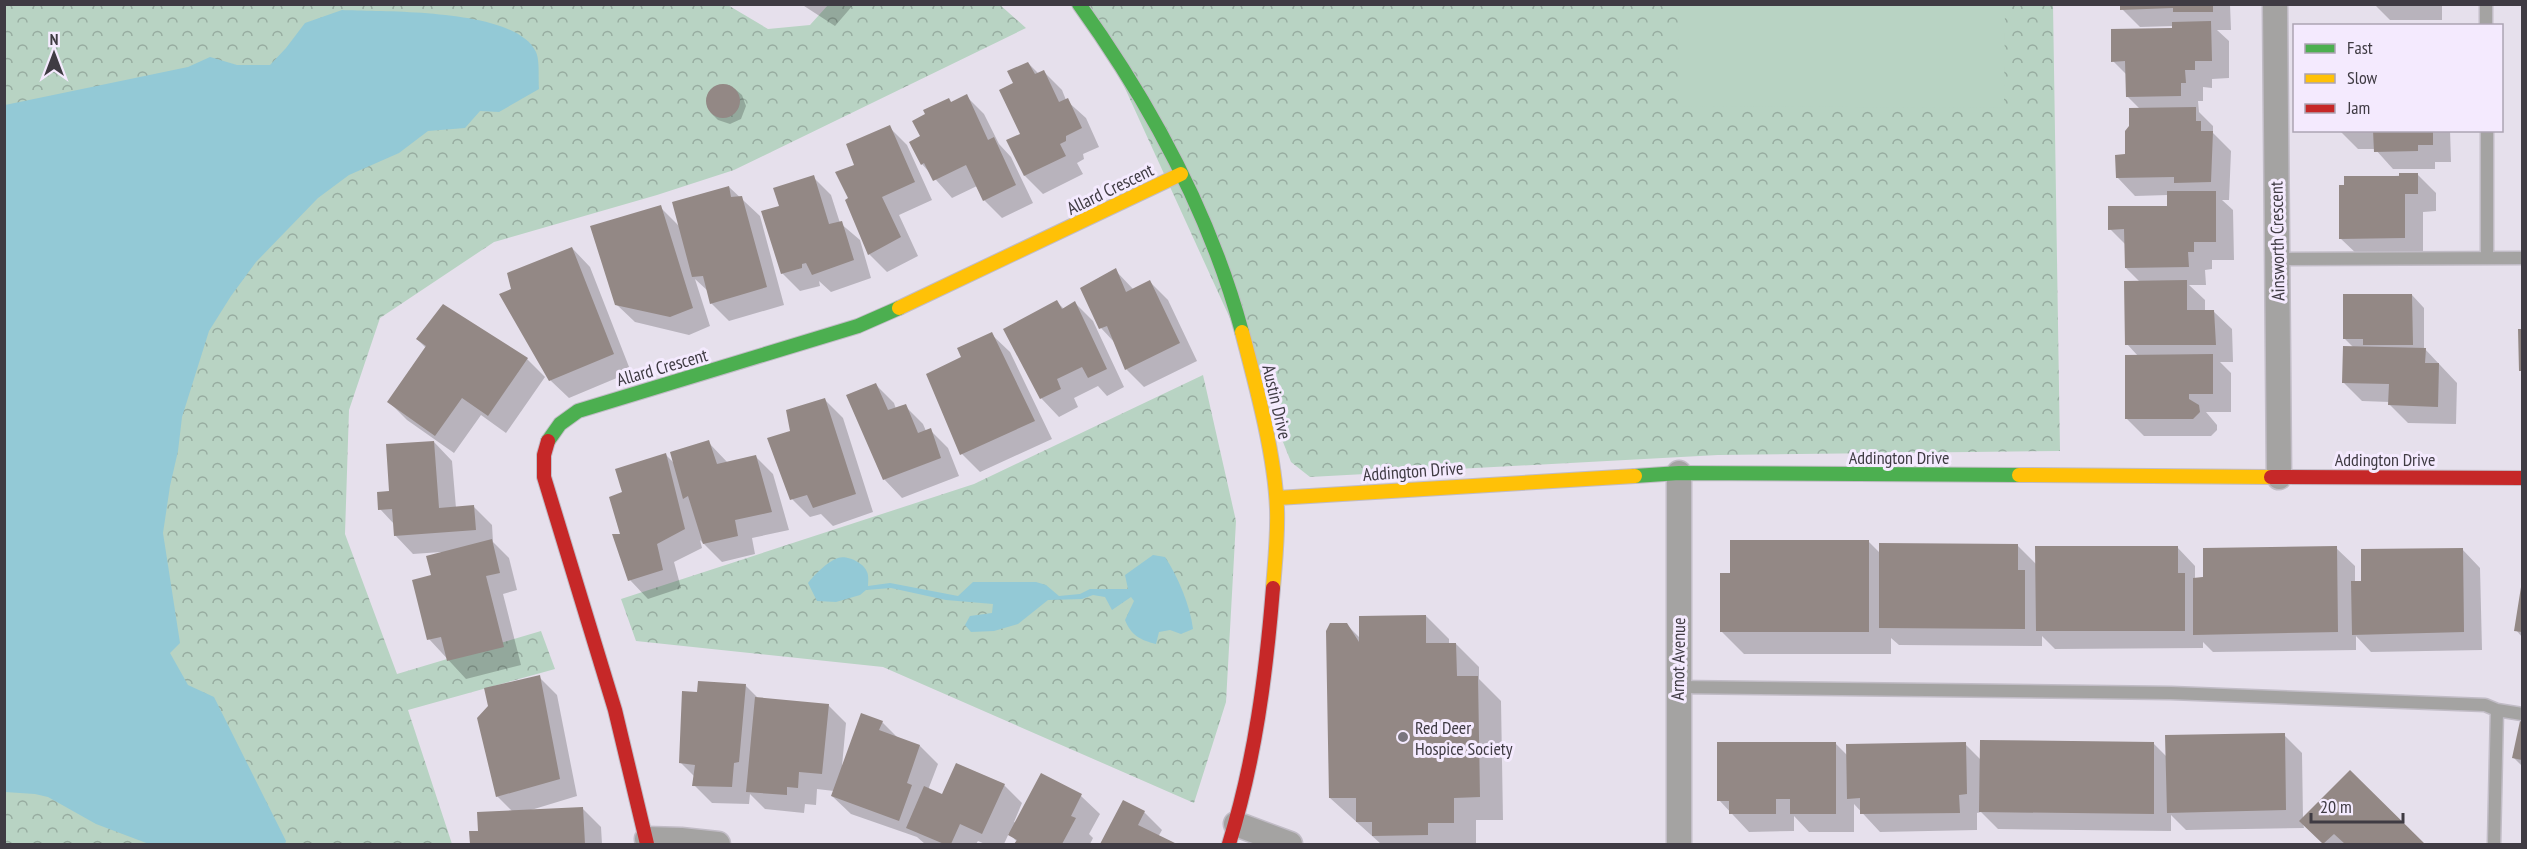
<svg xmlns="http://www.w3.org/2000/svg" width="2527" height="849" font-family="'PT Sans Narrow',sans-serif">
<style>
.park{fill:url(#park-crowns)}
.pitch{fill:#b8d3c3}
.water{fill:#93c9d6}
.shadow{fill:#0003}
.building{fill:#938885}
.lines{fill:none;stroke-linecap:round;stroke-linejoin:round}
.lane-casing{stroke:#c1bcc6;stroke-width:15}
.street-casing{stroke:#c1bcc6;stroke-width:27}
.fast-casing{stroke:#c1bcc6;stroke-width:16}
.slow-casing{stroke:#c1bcc6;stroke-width:16}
.jam-casing{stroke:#c1bcc6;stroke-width:16}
.lane{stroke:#a4a3a2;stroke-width:12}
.street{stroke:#a4a3a2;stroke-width:24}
.fast{stroke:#4caf50;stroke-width:14}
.slow{stroke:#ffc107;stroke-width:14}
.jam{stroke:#c62828;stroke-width:14}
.poi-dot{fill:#79757e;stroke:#f4eafe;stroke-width:2}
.labels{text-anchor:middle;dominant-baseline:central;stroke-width:6;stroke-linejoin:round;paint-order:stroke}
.street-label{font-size:18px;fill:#3f3b43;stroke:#f4eafe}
.poi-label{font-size:18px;fill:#3f3b43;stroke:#f4eafe;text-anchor:start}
</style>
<defs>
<pattern id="park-crowns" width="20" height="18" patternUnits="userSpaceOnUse" patternTransform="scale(1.5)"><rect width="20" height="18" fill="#b8d3c3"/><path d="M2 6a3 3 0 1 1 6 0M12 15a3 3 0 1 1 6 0" fill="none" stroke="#97aca0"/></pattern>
</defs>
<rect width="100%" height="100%" fill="#e6e0ec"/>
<path class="park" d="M726,4L768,29L810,25L828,5L999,4L1026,28L734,170L657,195L494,242L380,318L349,410L345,534L397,674L541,631L555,669L408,710L452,844H5V5Z
M1087,5H2053L2060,451L1718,455L1310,477L1291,462L1259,382Z
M1203,375L1236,521L1226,702L1194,803L883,667L636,641L621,599L974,484Z"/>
<path class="pitch" d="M1679,5H2005L2004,108L1678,106Z"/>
<path class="water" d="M342,10C385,12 516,8 536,52C540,61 538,78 539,89L499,112L480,111L465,128L428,131L399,153L349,175L318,198L256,262L231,296L209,331L182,417L178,451L170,486L163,533L180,643L170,653L188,685L214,697L286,841L285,844H149L96,824L48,797L35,794L5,792V105L188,67L210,57L237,65H270L286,48L305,23Z
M1153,555L1165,557C1178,577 1190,605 1193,629L1181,634L1170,630L1159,632L1156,644C1140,640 1131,635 1125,620L1134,601L1131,597L1112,610L1105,597L1093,595L1082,599L1048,600L1018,624L994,631L971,632L965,625L970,616L992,613L993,604L946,600L891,588L866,590L860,595L836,602L817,601L808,583C815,574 827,562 838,558C847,555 864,563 867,572C869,576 868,582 868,586L890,583L958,596L973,582H1036L1046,585L1059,596L1080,594L1090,589H1128L1125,575Z"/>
<path class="shadow" d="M801,4H854L835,26Z
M2122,4H2230L2231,30H2217L2229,41V78L2212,79V88L2203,87V101H2198L2199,112L2213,126V133L2231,151L2229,200H2222L2233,210L2234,260H2212V269L2205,270L2206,285H2189L2205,300V311H2213L2232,329L2233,362H2220L2231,373V412H2206L2217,425V430L2211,436H2144L2126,418L2138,356L2127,344L2141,283L2126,268V245L2110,229L2168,207V195L2135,196L2117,177L2127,156L2130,126L2140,109L2127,96V75L2113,61L2173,30V26L2140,27L2122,9Z
M2374,4H2449V6H2442V20H2390Z
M1028,63L1039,74L1044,72L1062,90L1066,100L1086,118L1099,147L1083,154L1084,159L1077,163L1083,174L1043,194L1025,176L1008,141L1022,135L1015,84Z
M723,85L735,89L742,95L746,106L741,119L730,124L718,120L712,114L707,100L710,90Z
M966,96L984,114L999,144L1011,157L1033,203L1002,218L984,200L977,186L952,198L922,164V137L952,103Z
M889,127L907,145L932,200L899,215L918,256L887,272L869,254L850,199L856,166Z
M2450,130L2451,162H2435V169H2393L2375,149H2358L2340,131Z
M2418,175L2436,193V211L2423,212V256H2359L2340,238L2345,178Z
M813,177L831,195L840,223L860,240L871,278L831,292L819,281L820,286L800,291L782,273L781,207Z
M729,187L760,216L784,305L729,321L711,303L709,292L695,279L710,326L689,335L635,322L616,304L660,207L680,227Z
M572,248L590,267L631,372L569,398L550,380L513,290Z
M1115,270L1134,290L1150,282L1168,300L1197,361L1144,387L1126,369L1115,343L1101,328Z
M2412,295L2424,308V348L2457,383L2456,424L2408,423L2390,405V402L2362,401L2344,383L2353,347L2345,339Z
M1057,302L1064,309L1075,303L1093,321L1124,387L1107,396L1098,386L1074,398L1078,407L1059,417L1041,398Z
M443,306L527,359L545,377L506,433L481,415L454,453L407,420L389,402L426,348L417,339Z
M2519,331H2522V372L2520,370Z
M991,334L1010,352L1052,439L980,472L962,454L928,374L963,358Z
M876,385L894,403L896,409L905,406L923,424L926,431L930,430L948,448L959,476L902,498L884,479Z
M825,400L843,418L873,512L833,526L821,514L810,517L792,499V432Z
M434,442L452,461L456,508L474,507L492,525L493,542L509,558L517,590L503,594L521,665L466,679L429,639L433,576L441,552L413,554L395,535L394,524L380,509L391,492Z
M708,442L728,463L755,456L773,474L789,530L752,538L755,554L722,562L700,540L702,548L674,562L681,588L648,599L630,580L622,535L624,493L665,454L675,464Z
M1868,541L1881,554L2017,545L2037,565L2177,547L2195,566V579L2336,548L2355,566V583H2363L2462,549L2480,568L2482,650L2371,652L2356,636V650L2213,652L2203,642V648L2055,649L2042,636V646L1899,645L1891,638V654H1744L1721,631L1732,575Z
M2522,589V637L2516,630Z
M1426,616L1449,639V644H1456L1479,667V679L1501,701L1503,820H1476V844H1381L1330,798L1346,624L1361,639Z
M539,677L557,695L577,796L531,810L583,809L601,827L602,844H471V833L479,832L513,812L497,796Z
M745,685L759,699L828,705L846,723L842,766L882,722L898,738L920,746L938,764L928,790L943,796L1004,785L1022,803L1014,822L1016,823L1042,775L1081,796L1100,814L1089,834L1093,838L1090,844H1016L1017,842L1009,833L1004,844H985L978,841L976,844H925L917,837L851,814L832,796L834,791L817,789L816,805L805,804L804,813L765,809L750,794L749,804L712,803L694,785L695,777L681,763L698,694Z
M2522,722V766L2514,758Z
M2284,735L2302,753L2303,819L2350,772L2423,844H2325L2303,823L2304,828L2186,830L2171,815V831L1998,829L1981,812L1977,813V830L1880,832L1854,804V832H1809L1794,816V831L1749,832L1719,800L1835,743L1847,755L1965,744L1981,760L2154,744L2167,757Z
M1123,802L1144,812L1162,830L1158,837L1173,844H1101Z"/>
<path class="building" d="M2120,4H2213V12H2173V8L2120,10Z
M2211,21L2212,61H2195V70H2185L2186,83H2181V96L2126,97L2125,61L2111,62V29L2172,28V22Z
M1028,62L1035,74L1044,70L1059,102L1068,98L1082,128L1066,136V141L1060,144L1066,156L1024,176L1006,140L1020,134L999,90L1013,83L1007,71Z
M706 101a17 17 0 1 1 34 0a17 17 0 1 1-34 0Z
M967,94L988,140L994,137L1016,185L983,201L966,165L933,181L924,163L921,165L909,142L920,136L912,121L925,114L923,110L949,98L951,102Z
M2196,107V121H2201V131H2213L2211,182L2174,183V177L2116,178L2115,155L2125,154V131L2129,126V108Z
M890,125L915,182L882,197L901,237L868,255L845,200L848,198L835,172L854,165L846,144Z
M2373,130H2433V145H2418V151L2374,152Z
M2399,173H2418V194H2405V238L2339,239V185H2344V176H2399Z
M814,175L829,224L842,221L854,260L812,275L806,263L802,264V268L781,274L761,211L779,206L773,188Z
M729,186L731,197L742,196L767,287L710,304L703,276L692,277L672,202Z
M2167,191H2216V242H2194V252H2188L2189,267L2125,268L2124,229L2108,230V206H2167Z
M661,205L693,308L670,317L615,305L590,226Z
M572,247L614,354L549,381L499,294L511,289L507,273Z
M1116,268L1126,292L1150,280L1180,343L1125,370L1107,326L1099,329L1080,288Z
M2187,280V310H2214L2216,345H2125L2124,281Z
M2343,294H2412L2413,345H2363V339H2343Z
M1057,300L1062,309L1075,301L1107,369L1088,378L1082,367L1057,379L1061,389L1040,399L1003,329Z
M443,304L528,358L488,416L462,398L435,436L387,402L426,346L416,339Z
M2518,329H2522V371H2519Z
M992,332L1035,421L960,455L926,374L961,357L957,348Z
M2343,346L2426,348L2425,363H2439L2438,407L2388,405L2389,384L2342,383Z
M2213,354V394H2189V399L2199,405L2200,412L2193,419H2125V355Z
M876,383L888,410L906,404L918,433L931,428L941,458L883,480L846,395Z
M825,398L856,494L813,508L807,495L790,500L767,438L790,431L786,410Z
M709,440L717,464L756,455L772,512L735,520L738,536L703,544L688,496L683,499L670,452Z
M434,441L439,508L474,505L476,530L394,536L392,509L378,510L377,492L389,491L386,444Z
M666,453L685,529L657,544L663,570L628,581L612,534H620L609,497L622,492L615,469Z
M492,539L500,573L486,576L504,647L447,661L441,637L427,640L412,580L431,575L426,556Z
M1730,540H1869V632H1720V573H1730Z
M1879,543L2018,544V570H2025V629L1879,628Z
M2035,546H2178V573H2185V631H2036Z
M2337,546L2338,632L2193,635V578L2203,577V548Z
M2463,548L2464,632L2352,635L2351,581H2361V549Z
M2521,587H2522V632L2514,631Z
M1426,615V643H1456L1457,676H1478L1480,797L1454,798V823H1428V835L1372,836V822H1356V798H1329L1326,631L1330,623H1347L1359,642V616Z
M540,675L560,779L496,797L477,718L488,706L484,688Z
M698,681L746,684L739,762L734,763L732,787L692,786L695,765L679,763L682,691L697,692Z
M755,697L829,704L822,774L799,772L798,788L787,787V795L746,792Z
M861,713L883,721L879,730L920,745L907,783L912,785L899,821L831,796Z
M2520,721H2522V760L2512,758Z
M2285,733L2286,810L2167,813L2165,735Z
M1980,740L2154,742V814L1979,812Z
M1717,742H1836V814H1790V799H1776V814H1729V801H1717Z
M1966,742L1967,794L1959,795L1960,813L1860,814V798L1847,799L1846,744Z
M956,763L1005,784L982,834L960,824L951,844H944L906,828L924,786L942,794Z
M2350,770L2425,844H2345L2334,834L2323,844L2299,821Z
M1041,773L1082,794L1071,816L1076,818L1062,844H1014L1017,840L1008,835Z
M1123,800L1145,811L1138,825L1177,844H1100Z
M583,807L585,844H470L469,831H478L477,812Z"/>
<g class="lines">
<defs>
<path id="lane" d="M2486,4V26
M2487,130V258
M2277,259L2522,258
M1678,687L2171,693L2485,705L2497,710L2522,714
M2494,844L2497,710"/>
<path id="street" d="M2275,4L2279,477
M1236,824L1290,844
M647,839L681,840L718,844
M1679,844V473"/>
<path id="fast" d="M1079,4C1150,103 1210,213 1242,332
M548,441L560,424L578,411L858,326L899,308
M1635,476L1679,473L2019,475"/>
<path id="slow" d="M899,308L1181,174
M1242,332C1256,385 1275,455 1277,509C1278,536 1275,562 1273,588
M2019,475L2271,477
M1277,498L1635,476"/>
<path id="jam" d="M548,441L544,455V477L615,710L647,844
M2271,477L2522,478
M1229,844C1255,760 1266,675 1273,588"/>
</defs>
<use href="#lane" class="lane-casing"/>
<use href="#street" class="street-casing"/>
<use href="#fast" class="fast-casing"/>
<use href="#slow" class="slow-casing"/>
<use href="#jam" class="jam-casing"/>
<use href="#lane" class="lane"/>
<use href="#street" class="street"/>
<use href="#fast" class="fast"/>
<use href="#slow" class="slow"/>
<use href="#jam" class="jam"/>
</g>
<circle class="poi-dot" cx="1403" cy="737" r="6"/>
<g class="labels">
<g class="street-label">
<text transform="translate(1110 189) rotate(-26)">Allard Crescent</text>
<text transform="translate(2277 241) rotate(-91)">Ainsworth Crescent</text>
<text transform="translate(662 367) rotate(-16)">Allard Crescent</text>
<text transform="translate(1277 402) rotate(77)">Austin Drive</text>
<text x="1899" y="457">Addington Drive</text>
<text x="2385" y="459">Addington Drive</text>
<text transform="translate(1413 471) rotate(-4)">Addington Drive</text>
<text transform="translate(1678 659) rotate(-89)">Arnot Avenue</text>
</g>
<g class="poi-label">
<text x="1415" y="727">Red Deer<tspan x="1415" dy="21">Hospice Society</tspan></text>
</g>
</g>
<rect width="2527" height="849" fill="none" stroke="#3f3b43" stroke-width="12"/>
<rect x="2293" y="24" width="210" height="108" fill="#f4eafe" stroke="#aca4b3" stroke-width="1.5"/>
<rect x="2305" y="44" width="30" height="9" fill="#4caf50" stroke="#aca4b3" stroke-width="1.5"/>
<text x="2347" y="54" font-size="18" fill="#3f3b43">Fast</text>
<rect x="2305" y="74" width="30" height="9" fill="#ffc107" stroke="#aca4b3" stroke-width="1.5"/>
<text x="2347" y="84" font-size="18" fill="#3f3b43">Slow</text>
<rect x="2305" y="104" width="30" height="9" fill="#c62828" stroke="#aca4b3" stroke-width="1.5"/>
<text x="2347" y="114" font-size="18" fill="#3f3b43">Jam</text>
<g transform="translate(54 54)" stroke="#f4eafe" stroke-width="4.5" paint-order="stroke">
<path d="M0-4.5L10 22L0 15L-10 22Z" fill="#3f3b43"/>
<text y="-9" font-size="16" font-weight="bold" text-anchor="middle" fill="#3f3b43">N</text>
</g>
<path d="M2311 813v9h92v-9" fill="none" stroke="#3f3b43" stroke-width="3"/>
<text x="2320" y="813" font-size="18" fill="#3f3b43" stroke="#f4eafe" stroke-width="4.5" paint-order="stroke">20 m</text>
</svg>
